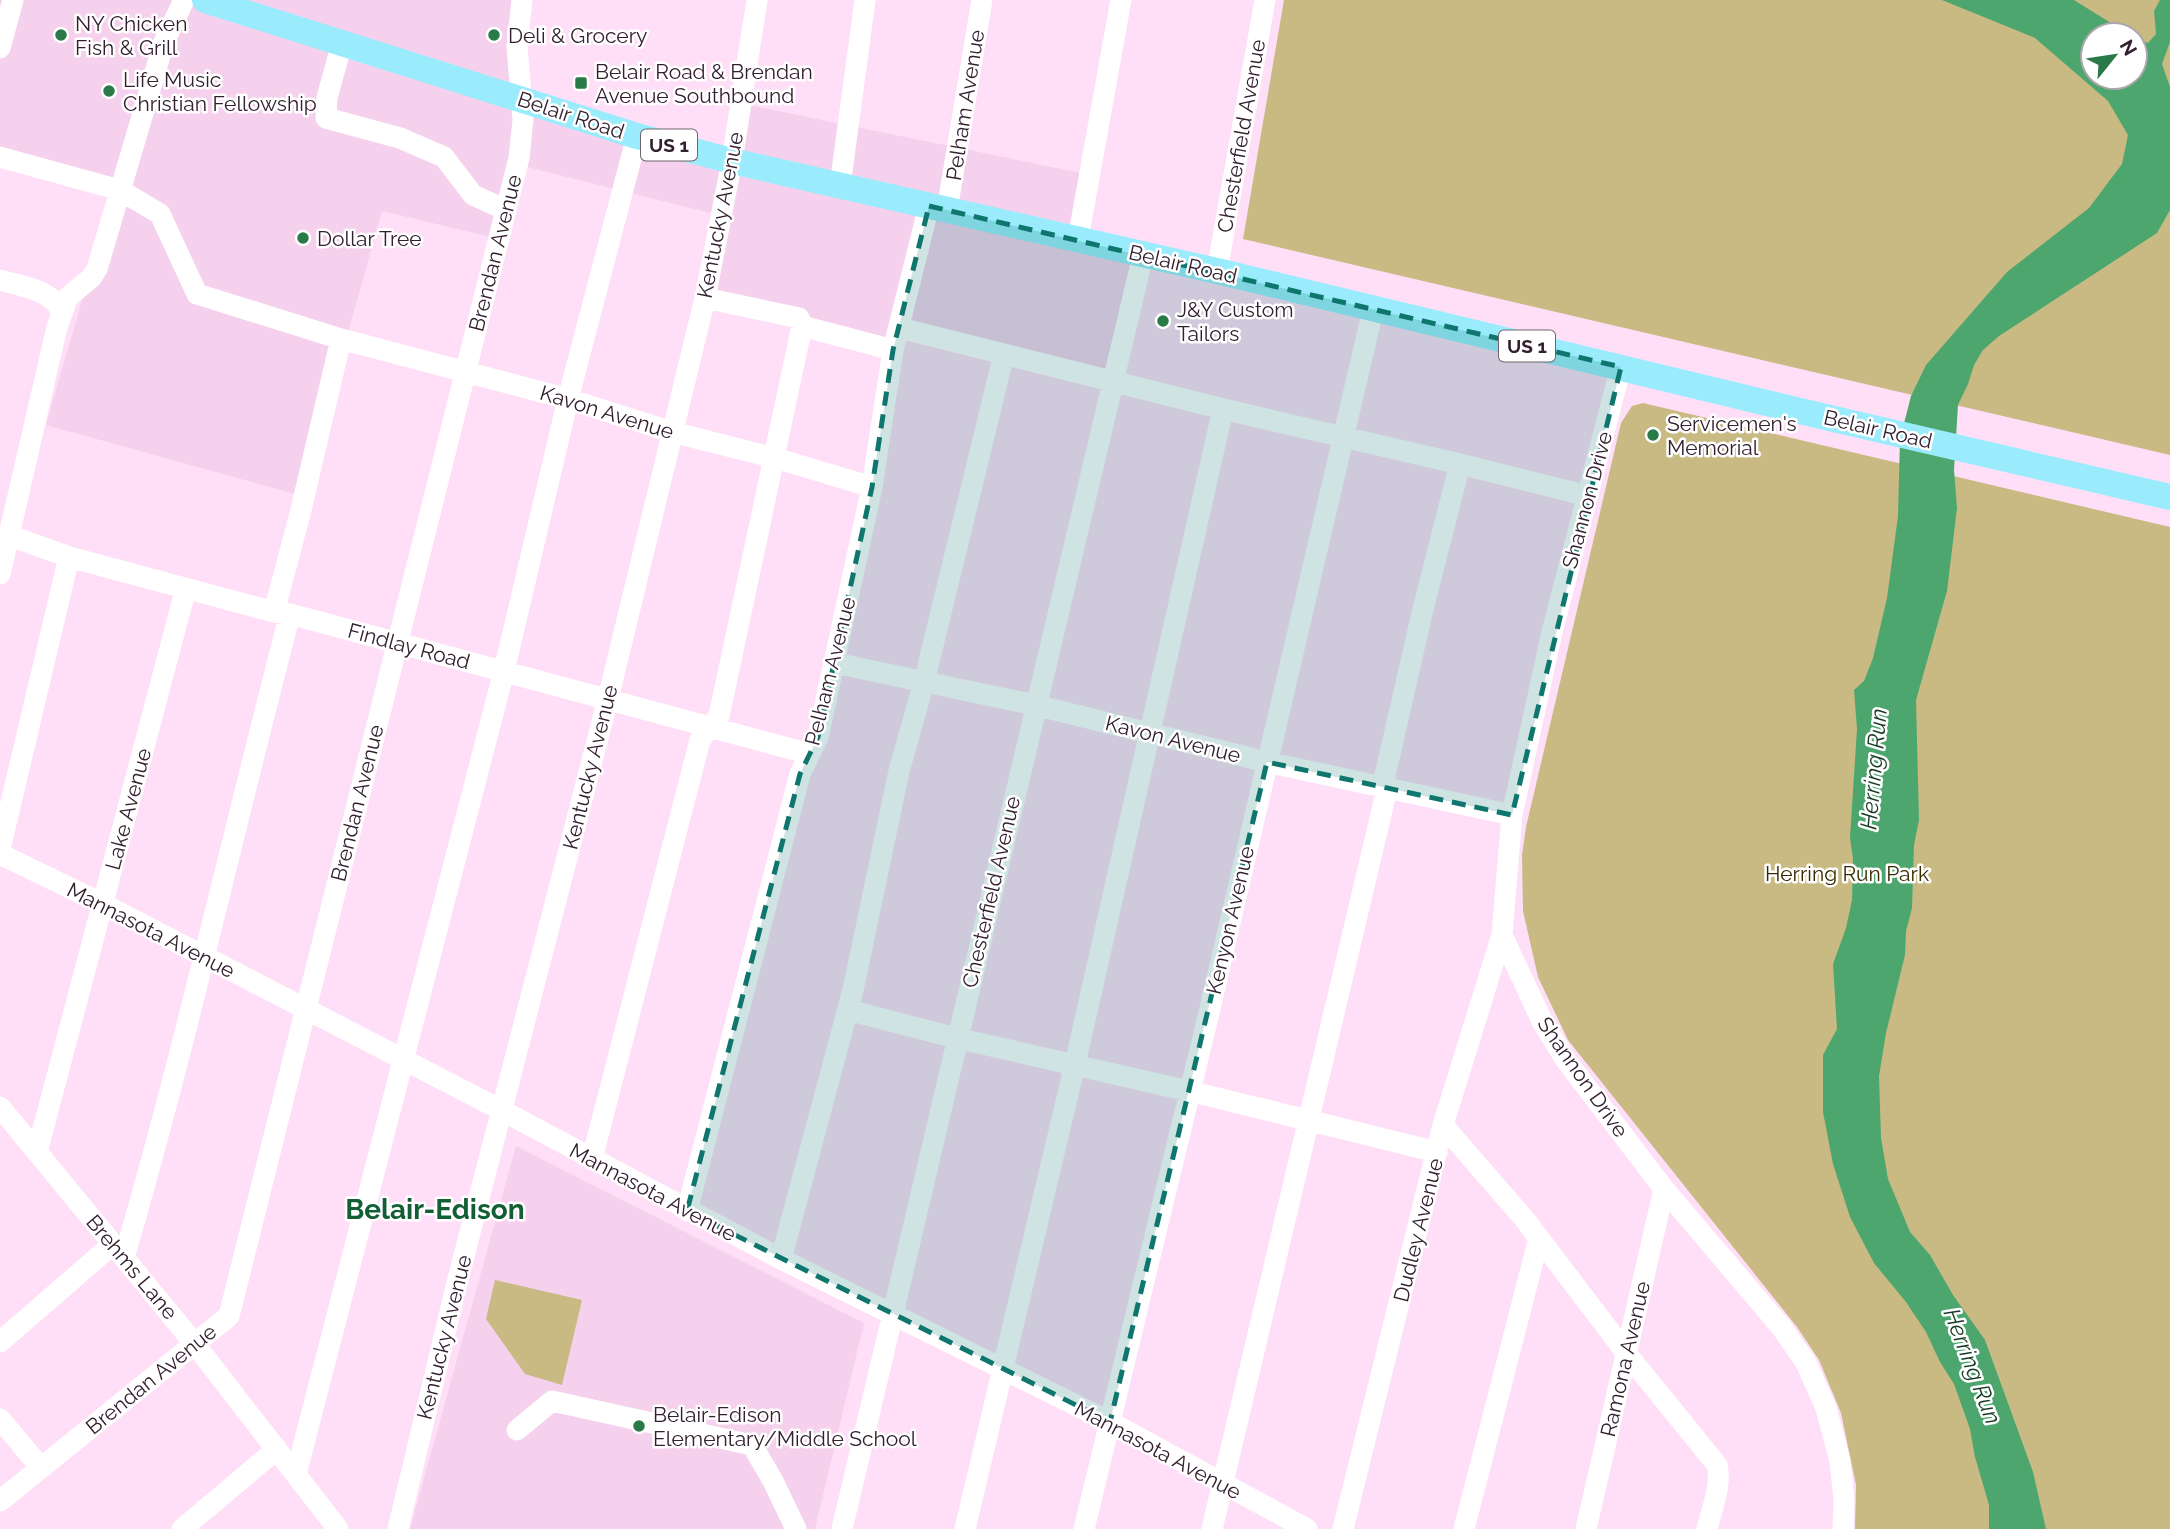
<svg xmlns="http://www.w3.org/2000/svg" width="2170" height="1529" font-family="Raleway,sans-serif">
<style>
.built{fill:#f5d1ed}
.green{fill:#c9b983;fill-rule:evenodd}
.water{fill:#4da66e}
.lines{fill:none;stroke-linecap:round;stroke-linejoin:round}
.minor{stroke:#fff;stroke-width:21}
.major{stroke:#9aecfc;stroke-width:26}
.marked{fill:#0f766e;fill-opacity:0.2;stroke:#0f766e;stroke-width:5;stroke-dasharray:14 9;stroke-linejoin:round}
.poi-dot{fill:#297949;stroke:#fff;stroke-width:2.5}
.labels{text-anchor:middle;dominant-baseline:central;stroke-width:5;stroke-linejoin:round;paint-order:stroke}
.shield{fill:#fff;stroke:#70636d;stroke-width:2}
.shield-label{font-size:19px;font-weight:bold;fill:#33202f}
.poi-label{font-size:21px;fill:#33202f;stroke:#fff;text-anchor:start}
.street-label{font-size:21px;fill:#33202f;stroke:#fff}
.park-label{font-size:21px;fill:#362b00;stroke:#fff}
.water-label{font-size:23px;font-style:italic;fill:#153b23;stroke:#fff}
.district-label{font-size:28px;font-weight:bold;fill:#135f35;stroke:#fff}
</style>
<rect width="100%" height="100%" fill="#ffdff7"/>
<path class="built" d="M0,0H523L510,96L731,159L739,103L1086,174L1075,243L1141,258L1109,380L903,331L899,349L706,297L726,217L519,165L499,239L382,211L302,496L46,425L114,190L0,155Z
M516,1146L864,1323L815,1529H410Z"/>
<path class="green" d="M1284,0H2170V455L1243,239ZM2093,35H2135V77H2093Z
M1643,403L2170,527V1529H1855L1856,1485L1841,1413L1819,1360L1797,1327L1568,1040L1538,977L1523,911L1522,855L1526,827L1621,423L1632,406Z
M495,1280L582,1300L562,1385L525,1374L486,1319Z"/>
<path class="water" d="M1942,0H2074L2130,35H2093V77H2135V38L2148,43L2156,34L2154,11L2160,0H2170V42L2162,64L2170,87V210L2157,233L1999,336L1983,350L1974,365L1968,384L1958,405L1954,470L1957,508L1947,591L1916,700L1919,820L1914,845L1912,908L1906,931L1905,955L1886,1033L1879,1076L1881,1138L1888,1179L1910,1232L1930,1255L1953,1295L1985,1340L2033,1472L2046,1529H1989V1505L1975,1457L1970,1429L1954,1384L1940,1362L1926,1332L1906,1302L1874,1263L1850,1217L1833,1164L1823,1112V1055L1837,1029L1833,964L1846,928L1852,900L1853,859L1850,838L1857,729L1854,690L1864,681L1873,658L1887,598L1898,516L1900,439L1911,396L1926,365L2007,272L2089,208L2122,164L2128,135L2108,101L2035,38Z"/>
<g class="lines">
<path class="minor" d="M342,43L327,98L326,118L400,138L444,157L473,195L506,210
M0,48L13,0
M0,157L120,190L160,214L197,294L341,339L568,399L672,432L775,458L872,487
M840,186L865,0
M947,210L982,0
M1078,239L1121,0
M1217,271L1265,0
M0,280C23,287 51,289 62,312
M705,298L799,318L802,326
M900,328L1223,409L1460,464
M1621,367L1552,632L1512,815L1502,935L1542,1021L1565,1059L1664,1189L1782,1328L1806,1363L1826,1408L1840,1461L1844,1500L1843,1529
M8,535L69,557L274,612L290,614L810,754
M0,574L57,327L68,297L91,278L97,269L164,42L184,0
M274,612L300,514L341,339
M835,663L1035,705L1267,762L1512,815
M0,849L69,557
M0,854L103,904L503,1111L781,1259L1110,1422L1307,1529
M848,1010L956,1038L1189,1091L1437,1152
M0,1107L194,1343L338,1529
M1443,1125L1526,1221L1627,1354L1717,1465C1722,1485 1712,1508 1707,1529
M37,1152L186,588
M592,1159L700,740L719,716L802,326L893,350
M687,1211L800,774L818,737L872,487L893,350L929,206
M124,1258C186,1045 234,828 290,614
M781,1259L853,990L899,771L924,682L1004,354
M0,1342L113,1244
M0,1419L41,1468
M517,1430L552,1401L752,1445L773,1481L796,1529
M296,1474L504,671L568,399L637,136
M0,1501L229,1316L519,158L523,120L517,46L522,0
M182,1529L277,1449
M398,1529L457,1283L608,699L705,298L732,161L757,0
M842,1529L1143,255
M965,1529L1075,1064L1223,409
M1084,1529L1208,1017L1373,310
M1212,1529L1387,789L1384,780L1423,609L1460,464L1588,496
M1343,1529L1443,1125L1502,935
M1464,1529L1539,1238
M1586,1529L1664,1189"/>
<path class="major" d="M205,0L637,136L732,161L1217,271L1821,416L2170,497"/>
</g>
<path class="marked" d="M929,206L1621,367L1512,815L1267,762L1110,1422L687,1211L800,774L818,737L872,487L893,350Z"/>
<g class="poi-dot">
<circle cx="61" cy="35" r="7"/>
<circle cx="494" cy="35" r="7"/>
<rect x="574" y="76" width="14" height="14" rx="3.5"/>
<circle cx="109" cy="91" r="7"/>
<circle cx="303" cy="238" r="7"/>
<circle cx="1163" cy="321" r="7"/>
<circle cx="1653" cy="435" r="7"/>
<circle cx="639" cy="1426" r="7"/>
</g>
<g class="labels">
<g class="shield">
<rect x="641" y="129.5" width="56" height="31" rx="5"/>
<rect x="1499" y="330.5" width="56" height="31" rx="5"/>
</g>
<g class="shield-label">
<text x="669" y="145">US 1</text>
<text x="1527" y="346">US 1</text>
</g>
<g class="poi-label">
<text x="75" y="23">NY Chicken<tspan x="75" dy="24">Fish &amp; Grill</tspan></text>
<text x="508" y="35">Deli &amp; Grocery</text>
<text x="595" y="71">Belair Road &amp; Brendan<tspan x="595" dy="24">Avenue Southbound</tspan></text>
<text x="123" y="79">Life Music<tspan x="123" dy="24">Christian Fellowship</tspan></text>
<text x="317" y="238">Dollar Tree</text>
<text x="1177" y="309">J&amp;Y Custom<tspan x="1177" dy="24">Tailors</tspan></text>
<text x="1667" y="423">Servicemen's<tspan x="1667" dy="24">Memorial</tspan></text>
<text x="653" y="1414">Belair-Edison<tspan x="653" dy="24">Elementary/Middle School</tspan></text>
</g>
<g class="street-label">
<text transform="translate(965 105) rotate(-81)">Pelham Avenue</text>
<text transform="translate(571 115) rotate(18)">Belair Road</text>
<text transform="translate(1241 136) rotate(-80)">Chesterfield Avenue</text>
<text transform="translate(720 215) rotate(-79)">Kentucky Avenue</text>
<text transform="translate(495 253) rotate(-76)">Brendan Avenue</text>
<text transform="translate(1183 264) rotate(13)">Belair Road</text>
<text transform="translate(607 412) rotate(17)">Kavon Avenue</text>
<text transform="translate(1878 429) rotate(13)">Belair Road</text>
<text transform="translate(1587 500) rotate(-75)">Shannon Drive</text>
<text transform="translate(409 646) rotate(15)">Findlay Road</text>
<text transform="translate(830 671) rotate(-76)">Pelham Avenue</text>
<text transform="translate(1173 739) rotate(14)">Kavon Avenue</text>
<text transform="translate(590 767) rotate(-76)">Kentucky Avenue</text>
<text transform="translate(357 803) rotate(-76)">Brendan Avenue</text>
<text transform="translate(128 809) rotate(-75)">Lake Avenue</text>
<text transform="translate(991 892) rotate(-77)">Chesterfield Avenue</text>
<text transform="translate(1230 920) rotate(-77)">Kenyon Avenue</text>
<text transform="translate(151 930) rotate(27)">Mannasota Avenue</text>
<text transform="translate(1583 1077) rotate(55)">Shannon Drive</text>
<text transform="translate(653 1192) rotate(28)">Mannasota Avenue</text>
<text transform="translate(1418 1230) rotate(-76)">Dudley Avenue</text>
<text transform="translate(132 1267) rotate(50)">Brehms Lane</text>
<text transform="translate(444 1337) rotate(-76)">Kentucky Avenue</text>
<text transform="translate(1625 1359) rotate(-77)">Ramona Avenue</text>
<text transform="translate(151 1379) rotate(-39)">Brendan Avenue</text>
<text transform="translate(1158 1450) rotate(28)">Mannasota Avenue</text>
</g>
<g class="park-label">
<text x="1847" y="873">Herring Run Park</text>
</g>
<g class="water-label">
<text transform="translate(1873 769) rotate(-85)">Herring Run</text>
<text transform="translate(1973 1366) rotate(69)">Herring Run</text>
</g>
<g class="district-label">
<text x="435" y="1209">Belair-Edison</text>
</g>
</g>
<g transform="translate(2114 56) rotate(60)"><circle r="33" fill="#ffffff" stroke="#ada6ac" stroke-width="2"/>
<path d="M0-5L12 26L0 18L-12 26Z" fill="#297949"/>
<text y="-10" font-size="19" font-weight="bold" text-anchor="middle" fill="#33202f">N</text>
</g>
</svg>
